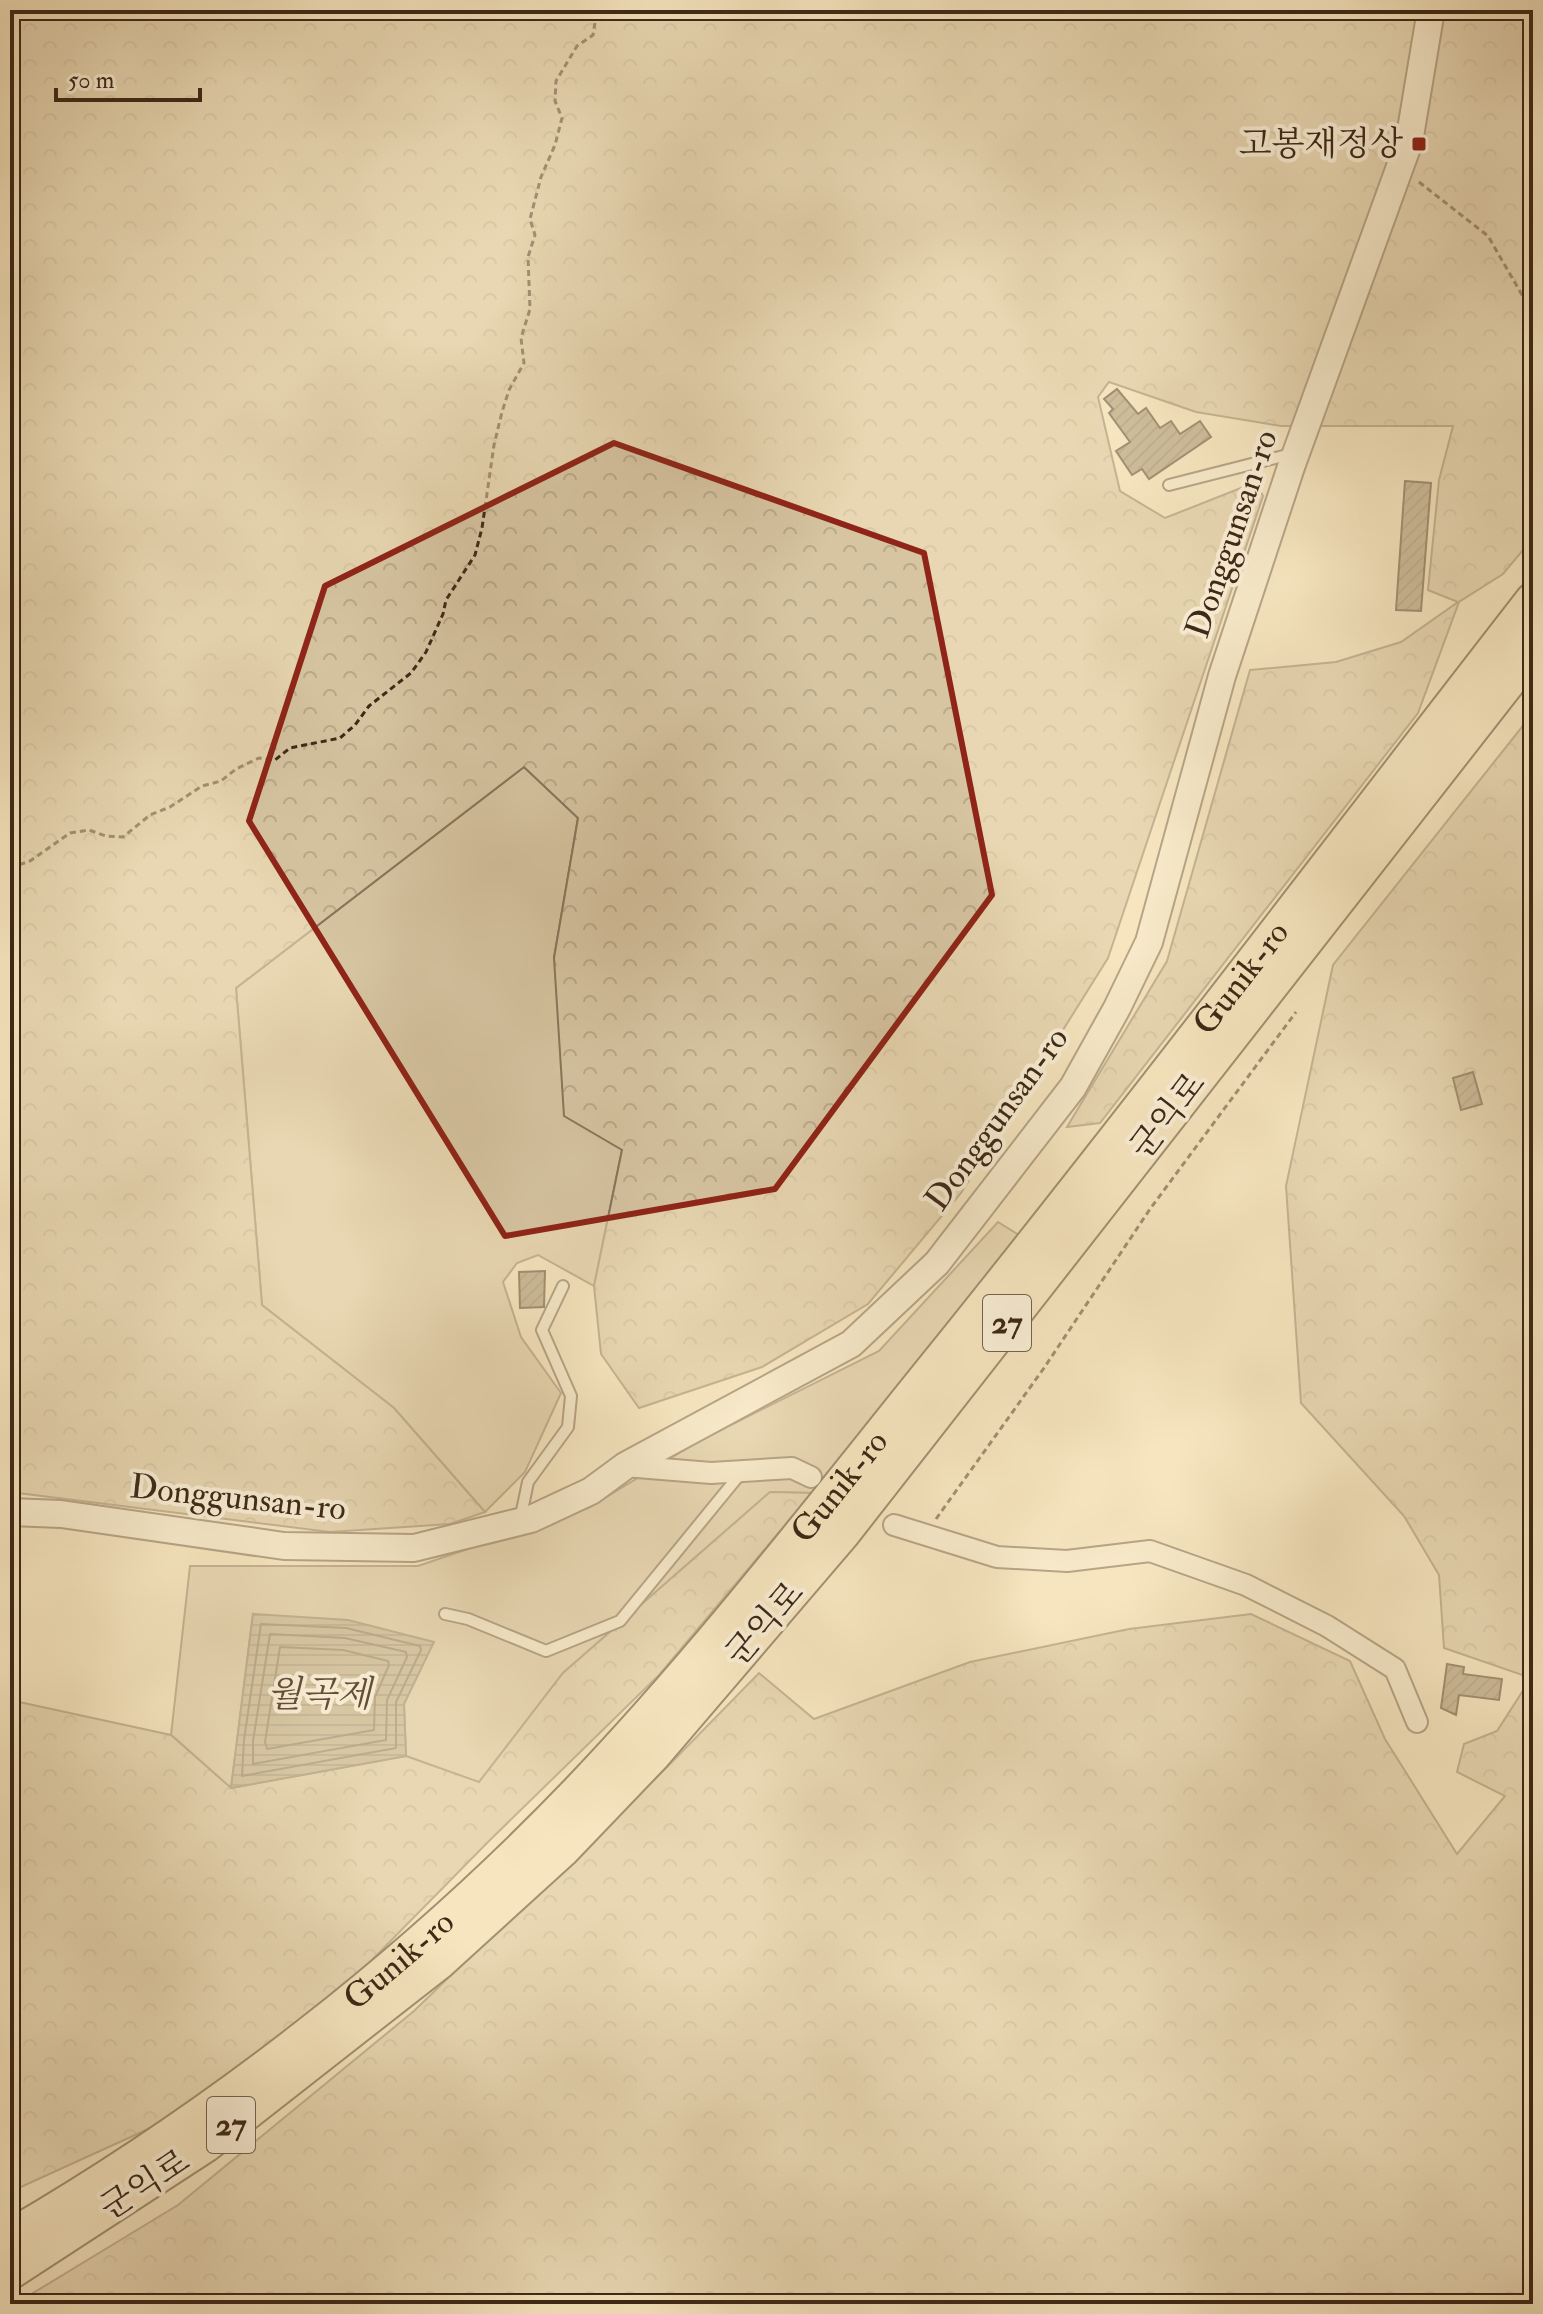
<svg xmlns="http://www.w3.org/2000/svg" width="1543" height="2314" font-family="'IM FELL Double Pica','Noto Serif KR',serif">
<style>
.green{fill:#d7c5a2;stroke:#8a765c;stroke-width:2}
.forest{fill:url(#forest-crowns);stroke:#8a765c;stroke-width:2}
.water{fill:url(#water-rules);stroke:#867359;stroke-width:2}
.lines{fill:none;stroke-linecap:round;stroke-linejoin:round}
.shore{stroke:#7a664e;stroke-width:2}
.building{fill:url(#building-hatch);stroke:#3d2816;stroke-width:2}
.service-casing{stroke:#6b5740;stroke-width:14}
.minor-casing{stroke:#6b5740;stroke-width:24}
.tertiary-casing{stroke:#6b5740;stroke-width:30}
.trunk-casing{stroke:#3d2816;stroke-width:38}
.path{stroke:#3d2816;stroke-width:3;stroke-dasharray:6 4;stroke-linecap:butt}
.service{stroke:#f9eed5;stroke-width:10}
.minor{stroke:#f9eed5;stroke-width:20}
.tertiary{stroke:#f9eed5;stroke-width:26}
.trunk{stroke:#f6e5bf;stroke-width:34}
.marked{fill:none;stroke:#8f2418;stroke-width:6;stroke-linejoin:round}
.poi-dot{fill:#8f2418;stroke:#f9eed5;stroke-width:3}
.labels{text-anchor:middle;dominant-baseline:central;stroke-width:8;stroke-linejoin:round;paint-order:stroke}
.shield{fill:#f9eed5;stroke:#75634f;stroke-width:2}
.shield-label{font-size:32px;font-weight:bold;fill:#3d2816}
.poi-label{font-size:34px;fill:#3d2816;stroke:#f9eed5;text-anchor:end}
.street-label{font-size:34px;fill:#3d2816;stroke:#f9eed5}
.water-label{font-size:36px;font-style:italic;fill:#624e38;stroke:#f9eed5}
</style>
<defs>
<pattern id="forest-crowns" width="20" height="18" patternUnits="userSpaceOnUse" patternTransform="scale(2)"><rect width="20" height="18" fill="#d7c5a2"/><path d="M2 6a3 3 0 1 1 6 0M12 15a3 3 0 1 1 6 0" fill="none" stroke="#b9a98b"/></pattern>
<pattern id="water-rules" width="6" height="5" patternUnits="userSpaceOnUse" patternTransform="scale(2)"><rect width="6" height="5" fill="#b7a586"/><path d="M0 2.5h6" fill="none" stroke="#96866d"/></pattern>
<pattern id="building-hatch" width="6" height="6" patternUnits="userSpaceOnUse" patternTransform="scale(2)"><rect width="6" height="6" fill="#9d8a6e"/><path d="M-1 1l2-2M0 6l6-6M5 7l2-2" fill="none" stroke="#817159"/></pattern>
</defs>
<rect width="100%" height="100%" fill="#f6e5bf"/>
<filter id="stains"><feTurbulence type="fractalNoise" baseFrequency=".0025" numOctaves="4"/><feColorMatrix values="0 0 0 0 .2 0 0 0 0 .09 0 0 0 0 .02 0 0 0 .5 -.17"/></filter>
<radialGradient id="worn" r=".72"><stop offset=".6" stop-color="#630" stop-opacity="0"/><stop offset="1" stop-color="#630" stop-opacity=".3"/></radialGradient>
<path class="green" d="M524,767L578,818L554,958L622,1150L594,1286L538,1255L517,1263L503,1282L521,1337L561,1393L525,1472L485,1512L394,1408L262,1305L236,988Z
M998,1222L1019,1235L812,1493L770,1492L563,1673L479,1783L406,1756L404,1704L253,1614L231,1788L171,1735L190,1566H418L588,1508L699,1441L879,1351Z"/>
<path class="forest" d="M10,10H1533V538L1503,574L1459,602L1418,713L1100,1123L1067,1127L1167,961L1250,670L1336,662L1401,642L1458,602L1428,590L1439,480L1453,426H1281L1196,412L1109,382L1098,397L1120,491L1165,518L1256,482L1263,496L1108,958L961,1193L868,1304L762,1367L639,1408L601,1354L594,1286L622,1150L564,1116L554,958L578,818L524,767L236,988L262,1305L394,1408L485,1512L450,1524L330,1532L10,1492Z
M1533,713V2304H15L178,2205L414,2011L671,1763L759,1673L814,1719L970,1662L1129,1629L1251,1614L1350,1661L1385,1739L1457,1854L1505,1796L1457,1772L1464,1744L1497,1731L1531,1678L1444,1648L1439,1575L1404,1516L1301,1403L1286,1186L1333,965Z
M770,1492L812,1493L659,1675L488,1842L304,2029L157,2125L10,2192V1700L171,1735L231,1788L406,1756L479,1782L563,1673Z"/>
<path class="water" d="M253,1614L348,1620L434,1642L404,1704L406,1756L231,1788Z"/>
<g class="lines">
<path class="shore" d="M261,1624L346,1628L420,1646L421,1650L396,1702V1748L242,1776L244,1740Z
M270,1634L345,1638L406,1652L407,1657L387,1700L386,1740L253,1764V1741Z
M280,1647L343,1650L388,1661L389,1665L375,1697L374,1730L267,1749L265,1742Z"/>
</g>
<path class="building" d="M1117,389L1138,414L1146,408L1160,428L1171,421L1180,434L1200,421L1211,437L1149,479L1142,469L1132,475L1116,451L1130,442L1109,413L1113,409L1104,399Z
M1405,481L1431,483L1421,611L1396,610Z
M1473,1072L1482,1104L1461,1110L1453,1078Z
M545,1271L544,1307L520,1308L519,1272Z
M1447,1664L1464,1667L1463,1674L1502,1679L1499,1700L1459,1695L1456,1715L1441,1708Z"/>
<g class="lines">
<defs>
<path id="service" d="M1169,485L1295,453
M520,1520L528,1482L568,1427L571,1396L542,1330L563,1286
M445,1614L468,1619L546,1651L620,1621L741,1473"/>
<path id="minor" d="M625,1466L711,1473L792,1468L811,1477
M894,1525L997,1557L1067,1561L1150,1551L1246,1585L1327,1626L1395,1669L1417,1722"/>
<path id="tertiary" d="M10,1512L61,1514L284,1546L414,1548L531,1519L591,1491L625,1466L851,1344L937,1263L1073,1087L1117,1008L1149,942L1222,676L1291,467L1409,142L1431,10"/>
<g id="trunk">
<path id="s1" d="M10,2237C216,2117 413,1964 578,1792C706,1658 819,1511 935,1367C1138,1115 1334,856 1533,600"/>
<path d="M10,2272L205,2145L440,1961L562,1850L654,1754L842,1534L1533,650"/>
</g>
</defs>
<use href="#service" class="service-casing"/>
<use href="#minor" class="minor-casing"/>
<use href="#tertiary" class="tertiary-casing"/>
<use href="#trunk" class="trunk-casing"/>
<path class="path" d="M1419,182L1488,236L1533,314
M10,868L30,861L70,833L89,830L106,836L123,837L150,815L170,807L202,786L221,781L236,769L259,758L275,760L290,748L340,738L355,725L369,706L411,673L426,652L443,614L446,600L475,555L482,528L494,445L502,412L509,390L524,363L521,338L530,309L528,257L535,235L530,219L541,177L555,145L562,118L555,101L556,81L577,46L593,35L597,10
M936,1519L1044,1368L1150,1209L1296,1012"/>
<use href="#service" class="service"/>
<use href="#minor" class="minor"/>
<use href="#tertiary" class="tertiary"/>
<use href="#trunk" class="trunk"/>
</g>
<path d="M0 0H1543V2314H0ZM614,443L924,553L992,895L775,1189L505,1236L249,821L325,586Z" fill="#f6e5bf" fill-opacity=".55" fill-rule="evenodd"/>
<path class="marked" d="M614,443L924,553L992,895L775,1189L505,1236L249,821L325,586Z"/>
<rect class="poi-dot" x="1411" y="136" width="16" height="16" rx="4"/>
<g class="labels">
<g class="shield">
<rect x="983" y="1295" width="48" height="56" rx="6"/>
<rect x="207" y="2097" width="48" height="56" rx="6"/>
</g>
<g class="shield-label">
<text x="1007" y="1323">27</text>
<text x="231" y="2125">27</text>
</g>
<g class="poi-label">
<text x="1403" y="144">고봉재정상</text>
</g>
<g class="street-label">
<text transform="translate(1232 534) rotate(-71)">Donggunsan-ro</text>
<text stroke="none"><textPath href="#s1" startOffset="1774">Gunik-ro</textPath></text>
<text transform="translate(1168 1116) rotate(-52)">군익로</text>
<text transform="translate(997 1119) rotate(-54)">Donggunsan-ro</text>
<text stroke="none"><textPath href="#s1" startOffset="1126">Gunik-ro</textPath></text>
<text transform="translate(238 1498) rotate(6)">Donggunsan-ro</text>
<text transform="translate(765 1624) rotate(-49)">군익로</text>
<text stroke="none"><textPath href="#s1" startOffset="478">Gunik-ro</textPath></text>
<text transform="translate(145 2185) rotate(-33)">군익로</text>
</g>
<g class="water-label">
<text x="319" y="1694">월곡제</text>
</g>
</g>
<rect width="1543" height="2314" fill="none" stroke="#f6e5bf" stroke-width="40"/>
<rect x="12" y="12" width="1519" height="2290" fill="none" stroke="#3d2816" stroke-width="4"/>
<rect x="20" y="20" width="1503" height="2274" fill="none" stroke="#3d2816" stroke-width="2"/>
<path d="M56 88v12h144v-12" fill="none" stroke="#3d2816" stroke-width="4"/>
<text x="68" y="88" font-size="24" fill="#3d2816" stroke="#f9eed5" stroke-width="6" paint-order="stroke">50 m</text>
<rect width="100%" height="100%" filter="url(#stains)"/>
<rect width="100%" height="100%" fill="url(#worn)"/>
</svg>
